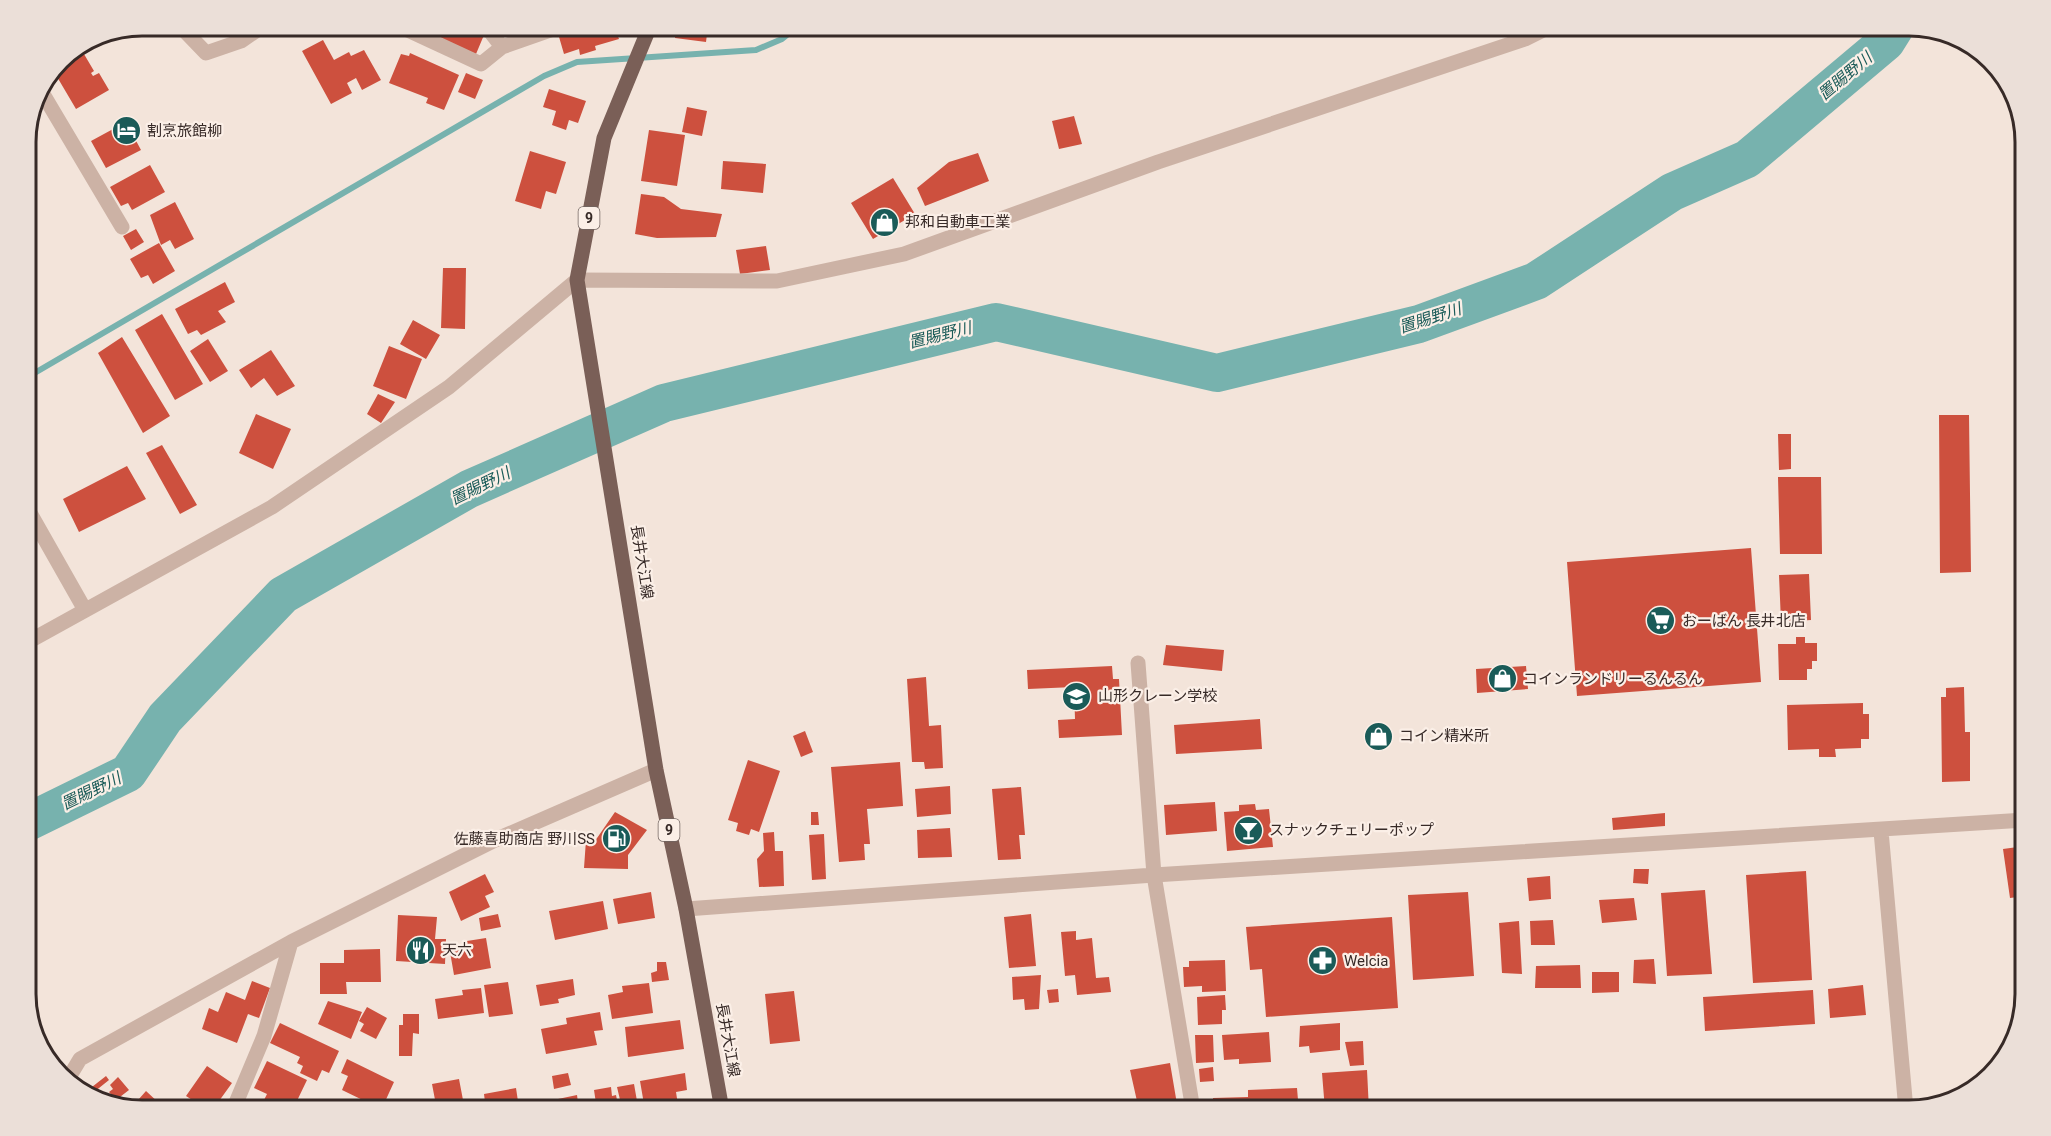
<svg xmlns="http://www.w3.org/2000/svg" width="2051" height="1136" font-family="Roboto,'Noto Sans JP',sans-serif">
<style>
.lines{fill:none;stroke-linecap:round;stroke-linejoin:round}
.stream{stroke:#77b2ae;stroke-width:6}
.river{stroke:#77b2ae;stroke-width:38}
.building{fill:#cd503e}
.minor{stroke:#ccb2a5;stroke-width:15}
.major{stroke:#7a5f57;stroke-width:15}
.labels{text-anchor:middle;dominant-baseline:central;stroke-width:4.5;stroke-linejoin:round;paint-order:stroke}
.shield{fill:#fbefe7;stroke:#726561;stroke-width:1.5}
.shield-label{font-size:14px;font-weight:bold;fill:#372a27}
.poi-label{font-size:15px;fill:#372a27;stroke:#fbefe7;text-anchor:start}
.street-label{font-size:15px;fill:#372a27;stroke:#fbefe7}
.water-label{font-size:16px;font-style:italic;fill:#1a5b58;stroke:#fbefe7}
.rim{fill:none;stroke:#372a27;stroke-width:3}
</style>
<rect width="100%" height="100%" fill="#f3e4da"/>
<g class="lines">
<path class="stream" d="M26,378L544,76L577,62L756,50L782,39L798,26"/>
<path class="river" d="M26,823L128,773L165,718L283,595L469,489L664,403L996,322L1217,373L1419,324L1536,281L1672,192L1747,159L1886,42L1896,26"/>
</g>
<path class="building" d="M446,26H475L480,29L478,33L484,35L476,54L440,40Z
M570,26H614L619,39L595,46L596,50L580,55L579,49L564,54L557,30Z
M676,26H708L706,42L675,38Z
M323,40L334,60L349,52L351,56L364,50L381,80L362,90L356,78L347,83L352,93L331,104L302,51Z
M81,49L94,71L91,73L93,76L99,73L109,90L76,109L53,70L60,60Z
M410,53L459,75L444,110L426,103L428,98L389,83L401,54L409,56Z
M466,73L483,80L475,99L458,92Z
M549,89L586,101L578,123L569,120L566,130L552,125L556,111L543,107Z
M687,107L707,111L702,136L682,132Z
M1074,116L1082,144L1059,149L1052,121Z
M126,122L141,150L106,168L91,141Z
M649,130L685,135L677,186L641,181Z
M530,151L566,162L556,194L546,191L541,209L515,201Z
M978,153L989,181L925,206L917,188L949,162Z
M723,161L766,164L763,193L721,189Z
M150,165L165,192L132,210L128,203L121,206L110,187Z
M893,178L915,214L873,239L851,203Z
M641,194L664,197L681,209L722,214L716,237L657,238L635,234Z
M175,202L194,239L175,249L170,240L161,245L150,215Z
M136,229L144,242L131,250L123,236Z
M159,243L175,271L153,284L148,275L141,278L130,259Z
M766,246L770,270L740,274L736,250Z
M443,268H466L465,329L441,328Z
M225,282L235,302L218,311L226,322L201,335L197,330L188,334L175,309Z
M162,314L203,384L175,400L135,330Z
M413,320L440,335L426,359L400,344Z
M122,337L170,416L143,433L98,353Z
M208,339L228,371L210,382L190,351Z
M389,346L422,359L406,399L373,386Z
M271,350L295,386L277,396L264,378L251,388L239,370Z
M378,394L395,402L381,423L367,414Z
M256,414L291,429L273,469L239,453Z
M1939,415H1969L1971,572L1940,573Z
M1778,434H1791V469L1779,470Z
M162,445L197,505L180,514L146,453Z
M127,466L146,499L79,532L63,499Z
M1778,477H1821L1822,554H1780Z
M1751,548L1761,682L1577,696L1567,562Z
M1809,574L1811,620L1781,622L1779,575Z
M1796,637H1805V643H1817V661H1812V669H1807V680H1779L1778,644H1796Z
M1166,645L1224,650L1222,671L1163,665Z
M1112,666L1113,679H1119L1122,735L1059,738L1058,720L1075,719L1074,687L1028,689L1027,670Z
M1526,666L1528,689L1477,693L1476,669Z
M926,677L929,726L941,725L943,768L925,769L924,762H912L907,679Z
M1964,687L1965,732H1970V781L1942,782L1941,697H1946V688Z
M1863,703V714H1869V739H1861V748L1835,749L1836,757H1819V749L1788,750L1787,705Z
M1260,719L1262,749L1176,754L1174,725Z
M805,731L813,752L801,757L793,736Z
M1383,732L1384,742L1373,743L1372,734Z
M748,760L780,771L759,832L751,829L749,835L736,831L738,823L728,820Z
M900,762L903,806L867,809L870,844H864L865,860L839,862L831,767Z
M950,786L951,814L917,817L915,789Z
M1021,787L1025,835H1019L1021,859L998,860L992,789Z
M1215,802L1217,831L1166,835L1164,805Z
M1255,804L1256,810L1269,809L1273,847L1227,851L1224,812L1239,811V805Z
M615,812L647,830L628,855V869L584,868L586,840L595,841Z
M811,812H818L819,825H811Z
M1665,813V826L1613,830L1612,818Z
M950,828L952,857L918,858L917,830Z
M774,832L775,851H783L784,886L759,887L757,859L764,851L763,833Z
M824,834L826,879L812,880L809,835Z
M2025,846V896L2010,898L2003,849Z
M1634,869H1649L1648,884L1633,883Z
M1806,871L1812,980L1753,983L1746,875Z
M485,874L494,892L485,896L490,907L461,921L449,892Z
M1550,876L1551,899L1529,901L1527,878Z
M1705,890L1712,974L1667,976L1661,893Z
M651,892L655,918L618,924L613,899Z
M1468,892L1474,976L1413,980L1408,895Z
M1634,898L1637,920L1602,923L1599,900Z
M603,901L608,929L555,940L549,911Z
M498,914L501,927L481,931L479,918Z
M1031,914L1036,966L1009,968L1004,917Z
M398,915L437,917L435,939H446L445,964L396,961Z
M1392,917L1398,1008L1266,1017L1262,969L1250,970L1246,927Z
M1553,920L1555,945H1531L1530,921Z
M1519,921L1522,974L1502,973L1499,923Z
M1076,931V940L1092,938L1096,978L1109,977L1111,992L1077,995L1075,975L1065,976L1061,932Z
M486,938L491,968L454,975L450,952L468,948L467,941Z
M380,949L381,982H346L347,994H320V963H344V950Z
M1654,959L1656,984L1633,983L1634,960Z
M1225,960L1226,991L1202,992V986L1184,987L1183,967H1189V961Z
M657,962H666L669,980L652,982L651,973L657,971Z
M1580,965L1581,988H1535L1536,966Z
M1592,972H1619V992L1592,993Z
M1041,975L1039,1009L1025,1010L1024,999L1013,1000L1012,977Z
M573,979L575,995L558,999L559,1003L540,1006L536,985Z
M252,981L270,988L259,1018L248,1014L237,1043L202,1029L209,1008L218,1012L226,992L245,1000Z
M508,982L513,1014L489,1017L484,985Z
M649,983L653,1013L612,1019L608,995L623,992L622,986Z
M1863,985L1866,1015L1830,1018L1828,989Z
M481,988L484,1013L438,1019L435,999L463,995L462,990Z
M1058,989L1059,1002L1049,1003L1047,990Z
M1813,990L1815,1024L1705,1031L1703,997Z
M794,991L800,1041L770,1044L765,994Z
M1225,995L1226,1010H1222V1024L1198,1025L1197,997Z
M328,1001L362,1012L351,1039L318,1024Z
M367,1007L387,1018L376,1039L360,1031L364,1024L359,1021Z
M600,1012L603,1030L594,1031L597,1045L546,1054L541,1029L567,1024L566,1018Z
M403,1014H419V1034L413,1033L412,1056H399V1025H403Z
M680,1020L684,1049L628,1057L625,1027Z
M280,1023L339,1051L329,1073L322,1070L317,1081L300,1073L303,1066L297,1063L300,1057L270,1043Z
M1340,1023V1050L1310,1053L1309,1046L1299,1047L1300,1026Z
M1269,1032L1271,1062L1239,1064V1059L1224,1060L1222,1035Z
M1195,1035H1213L1214,1062L1196,1063Z
M1363,1041L1364,1065L1350,1066L1345,1042Z
M347,1059L394,1082L383,1106L375,1102L373,1105L342,1090L348,1076L341,1073Z
M267,1061L307,1080L294,1107L277,1099L274,1104L264,1100L267,1094L254,1088Z
M1170,1063L1178,1110H1139L1130,1070Z
M207,1066L232,1083L214,1108L211,1106L208,1110L186,1096Z
M1213,1067L1214,1081L1200,1082L1199,1069Z
M1367,1070L1369,1110H1325L1322,1073Z
M568,1073L571,1085L554,1089L552,1076Z
M685,1073L687,1090L676,1092L678,1105L645,1110L640,1081Z
M106,1076L109,1080L94,1092L99,1099L83,1094Z
M118,1077L129,1090L116,1100L109,1092L113,1089L110,1085Z
M459,1079L463,1100L436,1105L432,1084Z
M634,1084L637,1101L621,1104L617,1087Z
M611,1087L612,1096L616,1095L619,1110H597L594,1090Z
M516,1088L519,1108L475,1110L474,1104L485,1102L484,1094Z
M1297,1088L1298,1100L1272,1101L1273,1110H1213V1098L1248,1097V1090Z
M146,1091L160,1104L153,1110L131,1108Z
M577,1095L579,1110H560L558,1099Z
M337,1100L359,1110H332Z
M172,1101L193,1110H168Z
M249,1101L270,1110H245Z"/>
<g class="lines">
<path class="minor" d="M180,26L206,53L241,41L263,26
M399,26L481,64L502,47
M486,26L502,47L562,26
M40,89L122,227
M26,506L85,610
M26,643L272,507L449,387L577,280L777,281L904,254L1158,162L1525,39L1551,26
M1138,663L1154,875L1193,1110
M1881,831L1906,1110
M686,909L1154,875L2025,820
M68,1079L80,1059L291,942L495,840L656,770
M233,1110L264,1036L291,942"/>
<path class="major" d="M650,26L604,138L577,280L656,770L686,909L722,1110"/>
</g>
<defs>
<symbol id="hotel-disc" viewBox="-11 -11 22 22"><circle r="9.5" fill="#1a5b58" stroke="#fbefe7"/><path d="M-6-4.5h1.5V1H6V5H4.5V3h-9V5H-6ZM-4 0a1.8 1.8 0 1 1 3.6 0ZM.5 0V-2.5h3Q6-2.5 6 0Z" fill="#fff"/></symbol>
<symbol id="shop-disc" viewBox="-11 -11 22 22"><circle r="9.5" fill="#1a5b58" stroke="#fbefe7"/><path d="M-5-2.5h2.3a2.7 3.5 0 0 1 5.4 0H5L5.5 6h-11ZM-1.5-2.5h3a1.5 2.3 0 0 0-3 0Z" fill="#fff"/></symbol>
<symbol id="supermarket-disc" viewBox="-11 -11 22 22"><circle r="9.5" fill="#1a5b58" stroke="#fbefe7"/><path d="M-6-5.5h2.5l.6 2H6L4.5 2H-2.5L-4.4-4H-6ZM-1.5 3.2a1.3 1.3 0 1 0 .1 0ZM3 3.2a1.3 1.3 0 1 0 .1 0Z" fill="#fff"/></symbol>
<symbol id="school-disc" viewBox="-11 -11 22 22"><circle r="9.5" fill="#1a5b58" stroke="#fbefe7"/><path d="M0-5L7-2L0 1L-7-2ZM-4 1L0 2.5L4 1V4Q0 6-4 4Z" fill="#fff"/></symbol>
<symbol id="bar-disc" viewBox="-11 -11 22 22"><circle r="9.5" fill="#1a5b58" stroke="#fbefe7"/><path d="M-6-5H6L.8 .8V4.5H3.5V6h-7V4.5H-.8V.8Z" fill="#fff"/></symbol>
<symbol id="fuel-disc" viewBox="-11 -11 22 22"><circle r="9.5" fill="#1a5b58" stroke="#fbefe7"/><path d="M-5.5-6h7V0h2V4h1.3V-2.5L3-4.5l.8-.8L6-3V5H2.5V1h-1V6h-7ZM-4.2-4.7v3.2H.2V-4.7Z" fill="#fff"/></symbol>
<symbol id="restaurant-disc" viewBox="-11 -11 22 22"><circle r="9.5" fill="#1a5b58" stroke="#fbefe7"/><path d="M-5-6h1v4h1v-4h1v4h1v-4h1v5L-1.5 .5V6h-2V.5L-5-1ZM5-6V6H3V1.5H1.5Q1.5-4 5-6Z" fill="#fff"/></symbol>
<symbol id="pharmacy-disc" viewBox="-11 -11 22 22"><circle r="9.5" fill="#1a5b58" stroke="#fbefe7"/><path d="M-2-6h4v4h4v4h-4v4h-4v-4h-4v-4h4Z" fill="#fff"/></symbol>
</defs>
<g fill-rule="evenodd">
<use href="#hotel-disc" x="110" y="114" width="33" height="33"/>
<use href="#shop-disc" x="868" y="206" width="33" height="33"/>
<use href="#supermarket-disc" x="1644" y="604" width="33" height="33"/>
<use href="#shop-disc" x="1486" y="662" width="33" height="33"/>
<use href="#school-disc" x="1060" y="680" width="33" height="33"/>
<use href="#shop-disc" x="1362" y="720" width="33" height="33"/>
<use href="#bar-disc" x="1232" y="814" width="33" height="33"/>
<use href="#fuel-disc" x="600" y="822" width="33" height="33"/>
<use href="#restaurant-disc" x="404" y="934" width="33" height="33"/>
<use href="#pharmacy-disc" x="1306" y="944" width="33" height="33"/>
</g>
<g class="labels">
<g class="shield">
<rect x="578.5" y="207" width="21" height="22" rx="4.5"/>
<rect x="658.5" y="819" width="21" height="22" rx="4.5"/>
</g>
<g class="shield-label">
<text x="589" y="218">9</text>
<text x="669" y="830">9</text>
</g>
<g class="poi-label">
<text x="147" y="131">割烹旅館柳</text>
<text x="905" y="222">邦和自動車工業</text>
<text x="1682" y="621">おーばん 長井北店</text>
<text x="1523" y="679">コインランドリーるんるん</text>
<text x="1098" y="696">山形クレーン学校</text>
<text x="1399" y="736">コイン精米所</text>
<text x="1269" y="830">スナックチェリーポップ</text>
<text x="595" y="839" text-anchor="end">佐藤喜助商店 野川SS</text>
<text x="442" y="950">天六</text>
<text x="1344" y="961">Welcia</text>
</g>
<g class="street-label">
<text transform="translate(642 562) rotate(81)">長井大江線</text>
<text transform="translate(728 1040) rotate(80)">長井大江線</text>
</g>
<g class="water-label">
<text transform="translate(1845 76) rotate(-40)">置賜野川</text>
<text transform="translate(1430 318) rotate(-18)">置賜野川</text>
<text transform="translate(940 335) rotate(-14)">置賜野川</text>
<text transform="translate(480 486) rotate(-26)">置賜野川</text>
<text transform="translate(91 791) rotate(-26)">置賜野川</text>
</g>
</g>
<path d="M0 0H2051V1136H0ZM142 36H1909A106 106 0 0 1 2015 142V994A106 106 0 0 1 1909 1100H142A106 106 0 0 1 36 994V142A106 106 0 0 1 142 36Z" fill="#ebdfd8" fill-rule="evenodd"/>
<path class="rim" d="M142 36H1909A106 106 0 0 1 2015 142V994A106 106 0 0 1 1909 1100H142A106 106 0 0 1 36 994V142A106 106 0 0 1 142 36Z"/>
</svg>
